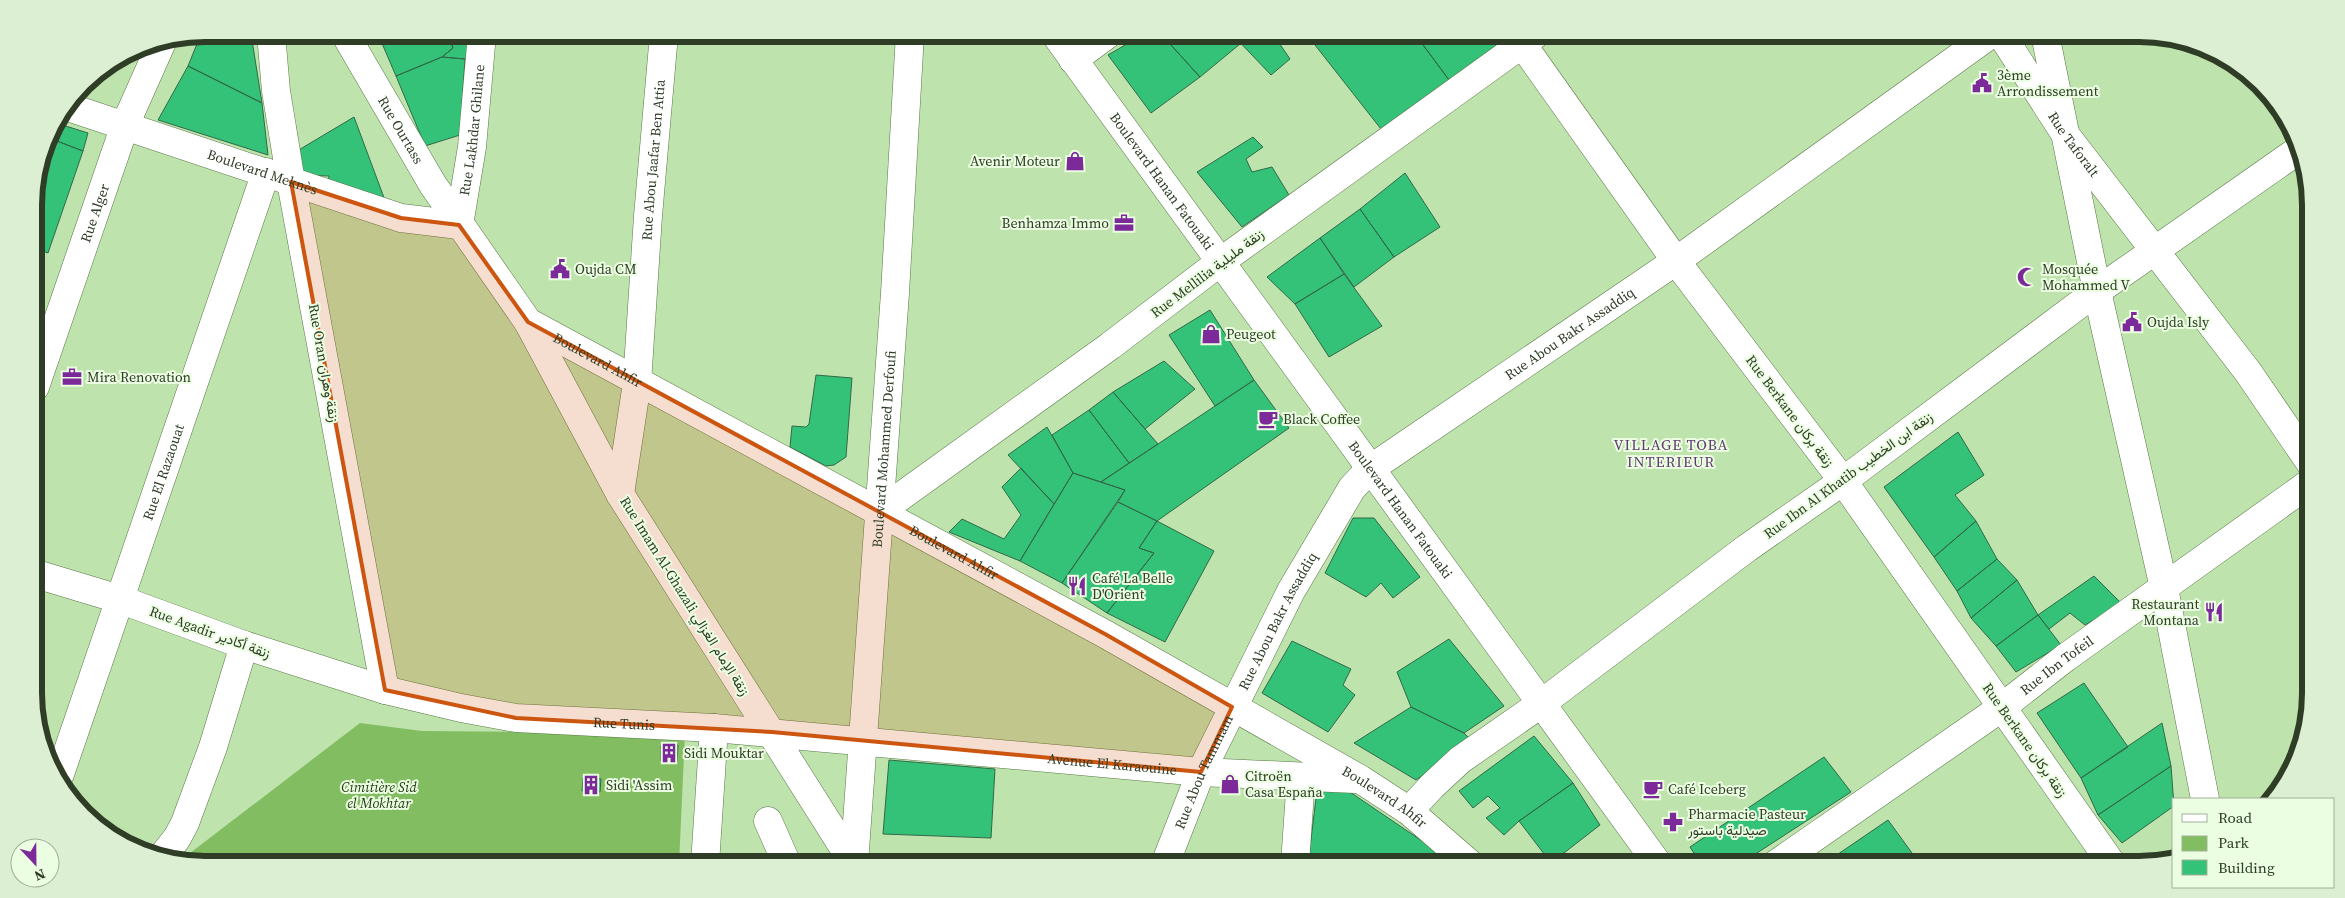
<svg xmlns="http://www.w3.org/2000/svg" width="2345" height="898" font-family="'Source Serif 4',Vazirmatn,serif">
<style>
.green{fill:#82bd62}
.building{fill:#34c279;stroke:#316948}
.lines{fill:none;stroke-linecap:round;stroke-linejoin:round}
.minor-casing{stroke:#587847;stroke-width:29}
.major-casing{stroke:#587847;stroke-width:29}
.minor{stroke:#fff;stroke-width:28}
.major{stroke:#fff;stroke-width:28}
.marked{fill:#cc5510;fill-opacity:0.2;stroke:#cc5510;stroke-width:4;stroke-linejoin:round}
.labels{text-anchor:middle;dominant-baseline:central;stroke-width:4;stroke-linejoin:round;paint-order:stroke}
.poi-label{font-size:14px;fill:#2f3d27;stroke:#ebfee2;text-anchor:start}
.street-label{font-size:14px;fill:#2f3d27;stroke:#ebfee2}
.park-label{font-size:14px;font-style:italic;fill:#1e380d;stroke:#ebfee2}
.neighbourhood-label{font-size:15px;letter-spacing:1px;fill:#633b73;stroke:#ebfee2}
.rim{fill:none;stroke:#2f3d27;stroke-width:6}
</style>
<rect width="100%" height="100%" fill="#bfe3ad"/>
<path class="green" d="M360,723L422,731L685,733L679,864H205L181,860Z"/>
<path class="building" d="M201,34H251L262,103L188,66Z
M378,34H448L453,48L442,57L396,76Z
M448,34H475L474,58L465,59L442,57L453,48Z
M1144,34H1161L1200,77L1151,113L1108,55Z
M1161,34H1232L1240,44L1200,77Z
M1232,34H1273L1290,59L1271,75Z
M1328,34H1353L1358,39L1361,34H1415L1452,84L1381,129L1315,45Z
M1415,34H1496L1504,44L1452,84Z
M442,57L465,59L460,135L425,146L396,76Z
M188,66L262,103L268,155L158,120Z
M354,117L386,203L328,185L329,176L299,175L297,151Z
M56,123L88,133L83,151L49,138L52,129Z
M1253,137L1263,147L1246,159L1252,172L1272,167L1289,195L1242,227L1197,172Z
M49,138L83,151L48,253L34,248V194Z
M1405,173L1440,227L1394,257L1360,209Z
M1360,209L1394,257L1354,287L1320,238Z
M1320,238L1344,274L1295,304L1267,277Z
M1344,274L1382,326L1329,357L1295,304Z
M1210,310L1254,380L1215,406L1169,335Z
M1164,361L1195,389L1145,429L1113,392Z
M816,375L852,378L846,457L834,465L826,466L790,447L792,426L806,427L809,424Z
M1254,380L1289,428L1157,521L1118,502L1125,490L1101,482Z
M1113,392L1158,444L1129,463L1089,410Z
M1089,410L1129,463L1101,482L1073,473L1052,435Z
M1047,427L1073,473L1054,504L1008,455Z
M1958,432L1984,475L1955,495L1976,521L1934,557L1884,487Z
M1021,468L1054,504L1020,561L949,532L962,519L1004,539L1021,515L1002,487Z
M1073,473L1125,490L1062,583L1020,561Z
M1118,502L1157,521L1139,548L1154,553L1107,613L1062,583Z
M1353,518H1374L1420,577L1393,598L1381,583L1366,597L1325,573Z
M1157,521L1214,551L1165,642L1107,613L1154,553L1139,548Z
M1976,521L1997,559L1957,591L1934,557Z
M1997,559L2017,580L1971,618L1957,591Z
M2094,576L2122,604L2085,625L2070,613L2049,629L2038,615Z
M2017,580L2038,615L1996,646L1971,618Z
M2038,615L2061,645L2016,672L1996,646Z
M1449,639L1504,706L1464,733L1411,707L1397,672Z
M1292,641L1351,669L1343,685L1355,695L1328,732L1262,693Z
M2084,683L2128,747L2081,778L2037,713Z
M1411,707L1464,733L1472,741L1416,780L1354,743Z
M2162,723L2171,766L2098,815L2081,778Z
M1534,736L1573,783L1519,821L1504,835L1486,818L1500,808L1488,796L1473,808L1459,791Z
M661,745H678L677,761H661Z
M1824,757L1851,792L1740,864H1701L1690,847Z
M889,760L995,769L991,838L883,834Z
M2171,766L2174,806L2122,843L2098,815Z
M583,778L601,779L600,792L582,791Z
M1573,783L1600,825L1551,863L1519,821Z
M1317,790H1347L1456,864H1403L1386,862L1385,864H1308Z
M1888,820L1920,864L1825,863Z"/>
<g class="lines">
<defs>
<g id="minor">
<path d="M271,34L276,91L291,182L385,690"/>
<path id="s1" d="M345,34L433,185L528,322L1105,634L1360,779L1409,811L1470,864"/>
<path id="s2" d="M1055,34L1658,864"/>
<path d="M1515,34L1676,261L1843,481L2112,864"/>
<path id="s3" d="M2001,34L2065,134L2248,372L2311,464"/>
<path d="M1073,60L1108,34"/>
<path id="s4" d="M68,107L401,218L459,225"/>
<path id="s5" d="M459,225L472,147L482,34"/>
<path d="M528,322L620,494L854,864"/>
<path id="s6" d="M35,387L125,125L162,42"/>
<path id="s7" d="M620,494L637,383L648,216L664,34"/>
<path d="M879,512L1110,346L1220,262L1536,34"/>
<path id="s8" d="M36,574L119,599L244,645L385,690L461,708L516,718L714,728L1201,772L1355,779"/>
<path id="s9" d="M60,774L266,172"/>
<path d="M1409,811L1432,786L1460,760L1542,703L1747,548L1843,481L2097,291L2297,151"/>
<path d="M768,821L787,864"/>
<path d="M162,857L177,838L185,823L213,747L244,645"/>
<path d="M705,864L714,728"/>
<path id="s10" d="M854,864L895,293L910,34"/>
<path id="s11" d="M1165,864L1201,772L1291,591L1352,488L1370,469L1676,261L1991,34"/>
<path d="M1295,864L1301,777"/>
<path id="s12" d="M1776,864L2001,708L2065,658L2311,482"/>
</g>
<path id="major" d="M2045,34L2097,291L2164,588L2205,799"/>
</defs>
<use href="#minor" class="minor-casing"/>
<use href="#major" class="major-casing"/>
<use href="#minor" class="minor"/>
<use href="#major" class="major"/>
</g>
<path class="marked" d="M291,182L401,218L459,225L528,322L1105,634L1232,707L1201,772L772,732L516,718L385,690Z"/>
<defs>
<symbol id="civic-bare" viewBox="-9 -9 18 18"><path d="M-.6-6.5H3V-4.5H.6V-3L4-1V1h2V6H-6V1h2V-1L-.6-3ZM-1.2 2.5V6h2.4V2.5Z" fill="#7c2a9a" stroke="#ebfee2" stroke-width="2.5" paint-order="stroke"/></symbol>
<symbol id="shop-bare" viewBox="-9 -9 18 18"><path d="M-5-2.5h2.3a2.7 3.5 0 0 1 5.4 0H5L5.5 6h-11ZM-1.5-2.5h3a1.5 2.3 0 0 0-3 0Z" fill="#7c2a9a" stroke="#ebfee2" stroke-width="2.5" paint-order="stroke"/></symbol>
<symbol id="office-bare" viewBox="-9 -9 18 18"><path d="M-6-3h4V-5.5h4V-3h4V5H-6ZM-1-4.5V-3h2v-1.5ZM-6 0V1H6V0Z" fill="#7c2a9a" stroke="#ebfee2" stroke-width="2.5" paint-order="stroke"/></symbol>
<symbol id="mosque-bare" viewBox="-9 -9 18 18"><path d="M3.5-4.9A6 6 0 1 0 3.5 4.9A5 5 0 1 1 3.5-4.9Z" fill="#7c2a9a" stroke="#ebfee2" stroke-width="2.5" paint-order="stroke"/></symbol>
<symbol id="cafe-bare" viewBox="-9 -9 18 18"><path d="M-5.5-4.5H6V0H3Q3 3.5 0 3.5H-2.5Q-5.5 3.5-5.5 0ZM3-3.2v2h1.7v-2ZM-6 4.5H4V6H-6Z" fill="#7c2a9a" stroke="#ebfee2" stroke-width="2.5" paint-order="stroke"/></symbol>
<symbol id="restaurant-bare" viewBox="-9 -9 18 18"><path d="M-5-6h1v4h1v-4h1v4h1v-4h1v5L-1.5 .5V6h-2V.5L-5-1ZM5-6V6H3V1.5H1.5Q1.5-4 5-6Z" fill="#7c2a9a" stroke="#ebfee2" stroke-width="2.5" paint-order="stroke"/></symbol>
<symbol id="building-bare" viewBox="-9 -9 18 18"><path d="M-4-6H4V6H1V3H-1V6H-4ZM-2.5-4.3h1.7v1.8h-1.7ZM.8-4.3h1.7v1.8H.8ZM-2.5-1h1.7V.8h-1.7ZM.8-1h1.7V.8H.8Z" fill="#7c2a9a" stroke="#ebfee2" stroke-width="2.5" paint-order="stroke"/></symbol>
<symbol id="pharmacy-bare" viewBox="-9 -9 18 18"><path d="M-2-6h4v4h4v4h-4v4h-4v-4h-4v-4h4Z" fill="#7c2a9a" stroke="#ebfee2" stroke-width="2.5" paint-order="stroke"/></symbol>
</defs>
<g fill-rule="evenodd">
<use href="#civic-bare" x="1968" y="69" width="28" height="28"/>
<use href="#shop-bare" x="1061" y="147" width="28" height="28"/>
<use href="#office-bare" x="1110" y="209" width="28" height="28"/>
<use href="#civic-bare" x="546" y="255" width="28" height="28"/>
<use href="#mosque-bare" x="2013" y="263" width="28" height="28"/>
<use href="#civic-bare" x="2118" y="308" width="28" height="28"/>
<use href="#shop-bare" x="1197" y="320" width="28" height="28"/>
<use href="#office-bare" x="58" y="363" width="28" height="28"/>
<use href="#cafe-bare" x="1254" y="405" width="28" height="28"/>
<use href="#restaurant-bare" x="1063" y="572" width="28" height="28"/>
<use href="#restaurant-bare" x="2200" y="598" width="28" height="28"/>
<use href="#building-bare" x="655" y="739" width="28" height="28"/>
<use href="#shop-bare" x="1216" y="770" width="28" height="28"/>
<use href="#building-bare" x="577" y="771" width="28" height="28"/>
<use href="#cafe-bare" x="1639" y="775" width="28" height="28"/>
<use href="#pharmacy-bare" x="1659" y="808" width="28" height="28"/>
</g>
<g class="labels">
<g class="poi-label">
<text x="1997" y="75">3ème<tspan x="1997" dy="16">Arrondissement</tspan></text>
<text x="1060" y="161" text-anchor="end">Avenir Moteur</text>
<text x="1109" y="223" text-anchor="end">Benhamza Immo</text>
<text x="575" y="269">Oujda CM</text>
<text x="2042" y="269">Mosquée<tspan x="2042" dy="16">Mohammed V</tspan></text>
<text x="2147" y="322">Oujda Isly</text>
<text x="1226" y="334">Peugeot</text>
<text x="87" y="377">Mira Renovation</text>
<text x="1283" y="419">Black Coffee</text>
<text x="1092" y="578">Café La Belle<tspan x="1092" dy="16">D'Orient</tspan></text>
<text x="2199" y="604" text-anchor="end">Restaurant<tspan x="2199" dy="16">Montana</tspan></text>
<text x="684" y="753">Sidi Mouktar</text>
<text x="1245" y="776">Citroën<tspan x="1245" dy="16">Casa España</tspan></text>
<text x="606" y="785">Sidi 'Assim</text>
<text x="1668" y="789">Café Iceberg</text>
<text x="1688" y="814">Pharmacie Pasteur<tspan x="1688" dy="16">صيدلية باستور</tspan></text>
</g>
<g class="street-label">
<text stroke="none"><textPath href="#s5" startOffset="96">Rue Lakhdar Ghilane</textPath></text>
<text stroke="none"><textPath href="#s1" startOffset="111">Rue Ourtass</textPath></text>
<text stroke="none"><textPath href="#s3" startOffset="132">Rue Taforalt</textPath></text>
<text stroke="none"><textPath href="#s7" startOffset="336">Rue Abou Jaafar Ben Attia</textPath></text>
<text stroke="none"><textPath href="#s4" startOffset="205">Boulevard Meknès</textPath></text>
<text stroke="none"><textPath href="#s2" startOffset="182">Boulevard Hanan Fatouaki</textPath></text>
<text stroke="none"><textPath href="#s6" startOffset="184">Rue Alger</textPath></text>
<text transform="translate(1207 273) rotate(-37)">Rue Mellilia زنقة مليلية</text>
<text stroke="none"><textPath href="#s11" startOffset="688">Rue Abou Bakr Assaddiq</textPath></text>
<text stroke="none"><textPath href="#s1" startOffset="421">Boulevard Ahfir</textPath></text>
<text transform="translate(324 363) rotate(80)">Rue Oran زنقة وهران</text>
<text transform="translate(1790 411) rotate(53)">Rue Berkane زنقة بركان</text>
<text stroke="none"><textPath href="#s10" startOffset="416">Boulevard Mohammed Derfoufi</textPath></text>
<text stroke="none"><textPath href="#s9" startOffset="319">Rue El Razaouat</textPath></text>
<text transform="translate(1848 475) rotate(-36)">Rue Ibn Al Khatib زنقة ابن الخطيب</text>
<text stroke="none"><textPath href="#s2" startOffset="588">Boulevard Hanan Fatouaki</textPath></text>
<text stroke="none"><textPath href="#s1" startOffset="826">Boulevard Ahfir</textPath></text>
<text transform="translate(685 596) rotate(58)">Rue Imam Al-Ghazali زنقة الإمام الغزالي</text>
<text stroke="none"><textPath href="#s11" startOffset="268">Rue Abou Bakr Assaddiq</textPath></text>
<text transform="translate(210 632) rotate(20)">Rue Agadir زنقة أكادير</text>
<text stroke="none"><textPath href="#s12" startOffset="344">Rue Ibn Tofeil</textPath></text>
<text stroke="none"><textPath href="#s8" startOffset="610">Rue Tunis</textPath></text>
<text transform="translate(2025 740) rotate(55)">Rue Berkane زنقة بركان</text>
<text stroke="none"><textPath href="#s8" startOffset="1100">Avenue El Karaouine</textPath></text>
<text stroke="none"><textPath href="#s11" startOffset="100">Rue Abou Tammam</textPath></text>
<text stroke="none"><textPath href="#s1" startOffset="1321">Boulevard Ahfir</textPath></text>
</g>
<g class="park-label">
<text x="379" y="787">Cimitière Sid<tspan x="379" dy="16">el Mokhtar</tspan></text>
</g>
<g class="neighbourhood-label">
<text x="1671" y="444">VILLAGE TOBA<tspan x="1671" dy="17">INTERIEUR</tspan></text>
</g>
</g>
<path d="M0 0H2345V898H0ZM205 42H2139A163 163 0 0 1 2302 205V693A163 163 0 0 1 2139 856H205A163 163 0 0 1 42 693V205A163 163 0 0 1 205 42Z" fill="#dcefd3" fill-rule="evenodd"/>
<path class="rim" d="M205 42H2139A163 163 0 0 1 2302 205V693A163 163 0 0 1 2139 856H205A163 163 0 0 1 42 693V205A163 163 0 0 1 205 42Z"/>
<rect x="2172" y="798" width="162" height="90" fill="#ebfee2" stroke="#a0b197"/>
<rect x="2182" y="814" width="25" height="8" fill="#ffffff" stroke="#a0b197"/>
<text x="2218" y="823" font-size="15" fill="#2f3d27">Road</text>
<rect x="2182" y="836" width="25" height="15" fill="#82bd62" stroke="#a0b197"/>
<text x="2218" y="848" font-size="15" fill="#2f3d27">Park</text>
<rect x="2182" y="860" width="25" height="15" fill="#34c279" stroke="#a0b197"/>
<text x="2218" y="873" font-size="15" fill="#2f3d27">Building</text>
<g transform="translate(35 863) rotate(158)"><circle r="24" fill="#ebfee2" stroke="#a0b197"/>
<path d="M0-4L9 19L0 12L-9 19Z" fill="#7c2a9a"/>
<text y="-8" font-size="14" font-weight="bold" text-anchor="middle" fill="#2f3d27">N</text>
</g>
</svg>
